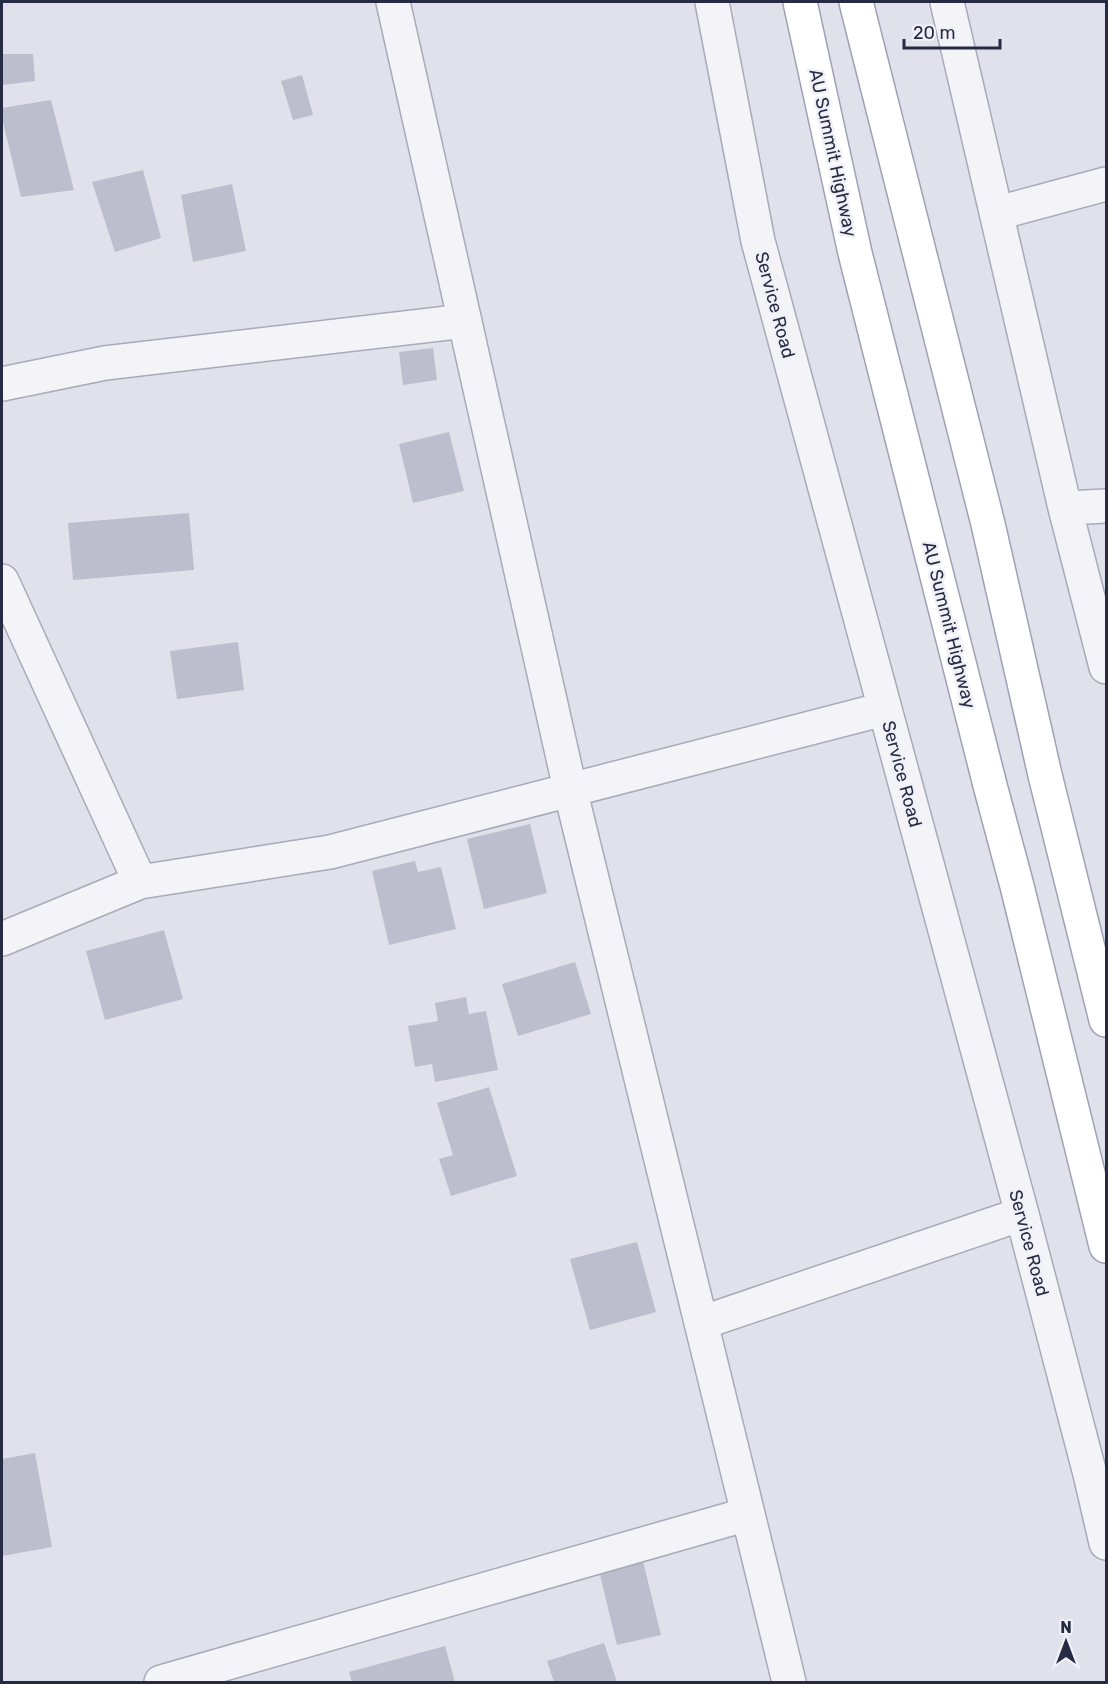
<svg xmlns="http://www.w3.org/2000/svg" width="1108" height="1684" font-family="Rubik,sans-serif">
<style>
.building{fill:#bcbece}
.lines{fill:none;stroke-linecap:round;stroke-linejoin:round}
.street-casing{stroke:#a8aab8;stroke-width:36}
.primary-casing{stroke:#9ea1b7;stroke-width:36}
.street{stroke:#f3f3f8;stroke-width:33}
.primary{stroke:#fff;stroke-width:33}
.labels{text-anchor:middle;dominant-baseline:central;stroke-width:5;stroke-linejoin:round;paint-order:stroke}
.street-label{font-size:18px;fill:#272a43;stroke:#f0f1f7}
</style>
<rect width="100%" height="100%" fill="#e0e1ea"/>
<path class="building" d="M2,54H33L35,81L2,85Z
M302,75L313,115L293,120L281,81Z
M51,100L74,190L21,197L2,118V108Z
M143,170L161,238L115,252L92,182Z
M232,184L246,251L193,262L181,195Z
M433,348L437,380L403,385L399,352Z
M449,432L464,491L413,503L399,444Z
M189,513L194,570L73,580L68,523Z
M238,642L244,690L177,699L170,651Z
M530,824L547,893L484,909L467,839Z
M415,861L418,872L441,867L456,929L389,945L372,871Z
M164,930L183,999L105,1020L86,951Z
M575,962L591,1014L518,1036L502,984Z
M466,997L469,1014L486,1011L498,1070L435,1082L432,1064L415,1067L408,1026L438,1021L435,1003Z
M489,1087L517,1176L451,1196L439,1159L453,1155L437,1103Z
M637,1242L656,1312L590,1330L570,1259Z
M35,1453L52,1547L2,1556V1459Z
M643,1561L661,1635L617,1645L599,1571Z
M604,1643L617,1682H554L547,1661Z
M445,1646L455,1682H352L349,1672Z"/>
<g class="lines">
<defs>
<path id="street" d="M393,2L570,789L748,1514
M712,2L758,241L1022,1214L1090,1474L1106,1543
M947,2L1065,508L1106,667
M998,213L1106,184
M2,384L105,363L465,321
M1065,508L1106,506
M2,581L140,882
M2,939L140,882L330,852L884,709
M701,1323L1022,1214
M161,1682L748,1514L789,1682"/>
<path id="primary" d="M800,2L855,253L991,789L1017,886L1106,1246
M856,2L988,524L1045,775L1106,1020"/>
</defs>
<use href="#street" class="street-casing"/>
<use href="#primary" class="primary-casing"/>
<use href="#street" class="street"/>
<use href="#primary" class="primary"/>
</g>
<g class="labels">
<g class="street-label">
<text transform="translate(833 153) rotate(78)">AU Summit Highway</text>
<text transform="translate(775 305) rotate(75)">Service Road</text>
<text transform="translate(949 625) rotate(76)">AU Summit Highway</text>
<text transform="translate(902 774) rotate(75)">Service Road</text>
<text transform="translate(1029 1243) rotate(75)">Service Road</text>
</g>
</g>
<rect width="1108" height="1684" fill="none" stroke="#272a43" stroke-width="6"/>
<g transform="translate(1066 1642)" stroke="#f0f1f7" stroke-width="4.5" paint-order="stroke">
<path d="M0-4.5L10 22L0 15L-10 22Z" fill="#272a43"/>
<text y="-9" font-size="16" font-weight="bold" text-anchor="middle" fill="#272a43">N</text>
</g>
<path d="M904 39v9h96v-9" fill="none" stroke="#272a43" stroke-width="3"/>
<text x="913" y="39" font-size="18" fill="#272a43" stroke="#f0f1f7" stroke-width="4.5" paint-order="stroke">20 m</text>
</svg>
